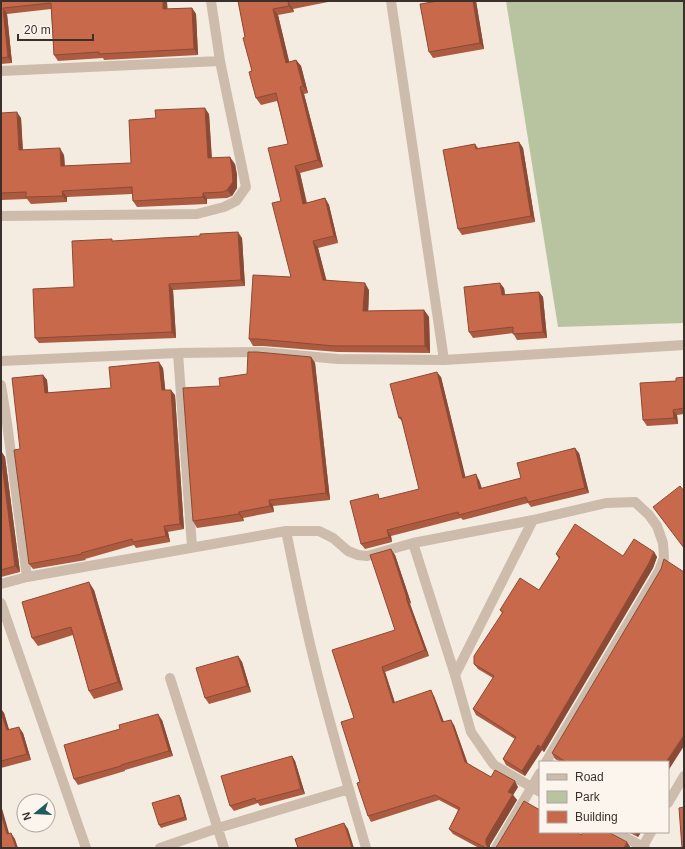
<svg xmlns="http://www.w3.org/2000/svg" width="685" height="849" font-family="Helvetica,sans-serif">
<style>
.green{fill:#b8c4a0}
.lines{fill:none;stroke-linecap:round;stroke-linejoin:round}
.minor{stroke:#cdbbac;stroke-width:10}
.wall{fill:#ac5a40}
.shaded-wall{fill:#8c4a34}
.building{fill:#c8694b;stroke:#8c4a34}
</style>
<rect width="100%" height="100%" fill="#f4ebe1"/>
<path class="green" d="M506,1H684V323L558,327Z"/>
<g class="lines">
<path class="minor" d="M1,71L220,61
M1,216L197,214L224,207L236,201L246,187L220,61L211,1
M178,353L192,547
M444,360L684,345
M1,361L178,353L262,352L338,359L444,360L391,1
M1,385L7,423L27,577
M286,531C295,574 303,617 314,660C329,723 348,786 366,848
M413,543L455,675L471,732L494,765L540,792
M1,584L27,577L286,531H319L333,538L348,551L358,555L367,556L413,543L533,520L606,503L635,502L649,515L657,526L663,543L664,558L659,571L546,762
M1,603L86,848
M455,675L533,520
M170,678L224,848
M668,803L684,776
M615,832L645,848
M160,848L218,828L349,789
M496,848L540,773
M642,848L651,832"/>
</g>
<path class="wall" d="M1,1H167V9L192,8L196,14L198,55L104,60L103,58L58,61L54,55L51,9L7,14L12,63L1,64Z
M238,1H333L293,9L294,12L278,15L289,62L296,60L301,66L308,93L304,94L323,167L300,173L307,203L325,198L329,205L338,243L318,248L326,280L369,290L368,311L424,310L429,317L430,353L338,352L263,346H253L249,339L291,277L281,201L288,144L277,101L261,105L256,98L252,71Z
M438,1H476L484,49L433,58L429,52Z
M1,113L21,118L23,150L64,155L65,166L131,163L209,114L212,158L235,164L237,175V188L232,196L227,198L207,199V204L137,207L133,201L132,194L67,197V202L31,204L27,199L1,200Z
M519,142L523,148L535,222L462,235L458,229L475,144L478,148Z
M242,238L245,286L173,290L176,338L39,343L35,338L74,287L113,241Z
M504,288L505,295L539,292L543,297L547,338L517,340L513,333L473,338L469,332Z
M311,357L315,363L330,500L273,506L274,512L243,518L244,521L197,528L193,521L247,374Z
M163,368L165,390L175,395L184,529L168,532L170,542L136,548L134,545L85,559L86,560L33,569L29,564L20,449L43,375L47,380L48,393L111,388Z
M441,377L465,477L479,480L482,488L521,478L579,453L589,493L531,507L528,503L463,520L461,518L391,536L392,542L365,549L361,544L419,489L402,421L399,418Z
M684,377V414L677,415L678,424L647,426L643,420L676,381Z
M1,451L5,457L20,572L1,577Z
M654,552L657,557L653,568L544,752L542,750L525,776L506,765L503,759L515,739L476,715L473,709L493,678L478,669L474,664L502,613L500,610L539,590L559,559L556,554L623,556Z
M395,555L411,603L410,604L429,656L385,672L395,703L434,696L444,722L454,725L468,764L491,777L518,787L513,795L517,800L490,845V848H479L453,834L449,829L458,810L439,800L371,822L368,816L360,782L354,718L395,630Z
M94,590L123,690L94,699L89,691L73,635L38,646L32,638Z
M238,656L242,662L251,692L209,704L205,698Z
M1,709L4,713L9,730L23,733L31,760L1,768Z
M162,720L173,756L125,770V771L78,785L74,779Z
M552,753L668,762H561L555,759Z
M292,756L295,761L305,794L260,806L258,803L234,811L230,806Z
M179,795L181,798L187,820L161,828L159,825Z
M628,832H641L638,837Z"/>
<path class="shaded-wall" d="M163,1H167L168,15L163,9Z
M473,1H476L484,49L480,43Z
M288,2L293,9L294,12L289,6Z
M3,8L7,14L12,63L8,57Z
M192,8L196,14L198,55L194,49Z
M273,9L278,15L291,69L286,63Z
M296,60L301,66L308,93L303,86Z
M300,87L304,94L323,167L318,160Z
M205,108L209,114L212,165L208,158Z
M17,112L21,118L23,157L19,150Z
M519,142L523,148L535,222L531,216Z
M60,148L64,155L65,172L61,166Z
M230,157L235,164L237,175V188L232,196L227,190Z
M295,166L300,173L308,210L303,204Z
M62,191L67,197V202L63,196Z
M203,193L207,199V204L203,197Z
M325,198L329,205L338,243L334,236Z
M238,232L242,238L245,286L241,280Z
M313,241L318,248L328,286L323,280Z
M365,283L369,290L368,318L363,311Z
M500,283L504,288L506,301L502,295Z
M169,284L173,290L176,338L172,332Z
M539,292L543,297L547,338L543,332Z
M424,310L429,317L430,353L425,346Z
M311,357L315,363L330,500L326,493Z
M159,362L163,368L166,396L162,390Z
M437,372L441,377L467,483L463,478Z
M43,375L47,380L49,399L45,393Z
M171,390L175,395L184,529L180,524Z
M673,410L677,415L678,424L674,418Z
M575,448L579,453L589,493L585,488Z
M1,451L5,457L20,572L15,566L1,456Z
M476,474L479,480L483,494L479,489Z
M269,500L273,506L274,512L270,506Z
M239,512L243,518L244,521L239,514Z
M164,526L168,532L170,542L166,536Z
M387,530L391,536L392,542L389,537Z
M391,549L395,555L411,603L407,598Z
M654,552L657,557L653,568L544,752L541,747Z
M89,582L94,590L123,690L118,682Z
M406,598L410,604L429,656L425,650Z
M238,656L242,662L251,692L247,686Z
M382,667L385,672L397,709L393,703Z
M431,690L434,696L446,728L442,722Z
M1,709L4,713L11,736L7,730L1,712Z
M158,714L162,720L173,756L169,751Z
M451,720L454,725L469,768L465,762Z
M19,727L23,733L31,760L27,754Z
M684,735V746L668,771V762H666Z
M538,745L542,750L525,776L522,771Z
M292,756L295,761L305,794L301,789Z
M515,781L518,787L513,795L517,800L490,845V848L487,846L486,843V839L508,792Z
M179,795L181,798L187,820L185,817Z
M1,805L11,840L7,834L1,814Z
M344,823L348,829L354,848H352Z
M635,832H641L638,837Z
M11,833L15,839L18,848H16Z
M627,842L631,848H624Z"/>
<path class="building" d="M1,1H163V9L192,8L194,49L99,54V52L54,55L51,3L3,8L8,57L1,58Z
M238,1H293L288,2L289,6L273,9L286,63L296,60L303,86L300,87L318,160L295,166L303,204L325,198L334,236L313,241L323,280L365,283L363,311L424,310L425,346H334L258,339H249L253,275L291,277L272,203L281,201L268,148L288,144L276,93L256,98L249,72L252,71L243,38L245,37Z
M438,1H473L480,43L429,52L420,4Z
M205,108L208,158L230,157L232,169L233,182L227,190L223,192L203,193V197L133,201L132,187L62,191L63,196L26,197V192L1,193V113L17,112L19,150L60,148L61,166L131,163L129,120L156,118L155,110Z
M519,142L531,216L458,229L443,150L475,144L476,149Z
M238,232L241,280L169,284L172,332L35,338L33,289L74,287L72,241L112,239V241L161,238L200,236V234Z
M500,283L502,295L539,292L543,332L513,334V327L469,332L464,287Z
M248,352H257L311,357L326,493L269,500L270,506L239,512V514L193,521L183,388L220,386L219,378L247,374Z
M159,362L162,390H171L180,524L164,526L166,536L133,542L132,539L81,553L82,554L29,564L14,450L20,449L12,378L43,375L45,393L111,388L109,367Z
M437,372L463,478L476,474L479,489L521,478L517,463L575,448L585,488L528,502L526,497L459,515L458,512L387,530L389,537L361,544L350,501L378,494L379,499L419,489L401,417L399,418L390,384Z
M684,377V408L673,410L674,418L643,420L640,383L676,381V378Z
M1,456L15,566L1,570Z
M680,486L684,491V548L653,507Z
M575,524L623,556L634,539L654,552L649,563L541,747L538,745L522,771L503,759L516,737L473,709L494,676L474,664V656L503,612L500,610L520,578L539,590L560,557L556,554Z
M391,549L407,598H406L425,650L382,667L393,703L431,690L442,722L451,720L465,762L491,777L495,770L515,781L508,792L513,794L486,839V843L487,846L490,848H486L449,829L460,808L435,795L368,816L357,783L360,782L341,722L354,718L332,650L395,630L370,555Z
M664,559L684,572V735L666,762H566L552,753L661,569Z
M89,582L118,682L89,691L71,627L32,638L22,602Z
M238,656L247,686L205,698L196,668Z
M1,712L7,730L19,727L27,754L1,761Z
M158,714L169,751L121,765V766L74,779L64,745L120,729L119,725Z
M292,756L301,789L256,801L255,798L230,806L221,776Z
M179,795L185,817L159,825L152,803Z
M524,801L540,810V832H577L581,835L583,832H608L627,842L624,848H495L497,846Z
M684,807V848H682L679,808Z
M1,814L7,834L11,833L16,848H1Z
M344,823L352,848H298L295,839Z"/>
<rect width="685" height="849" fill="none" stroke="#3b302b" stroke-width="4"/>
<rect x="539" y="761" width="130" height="72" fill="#fbf5ee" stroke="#aea6a0"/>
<rect x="547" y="774" width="20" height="6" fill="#cdbbac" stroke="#aea6a0"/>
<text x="575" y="781" font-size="12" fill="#3b302b">Road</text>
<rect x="547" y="791" width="20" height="12" fill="#b8c4a0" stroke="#aea6a0"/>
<text x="575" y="801" font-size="12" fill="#3b302b">Park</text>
<rect x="547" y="811" width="20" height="12" fill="#c8694b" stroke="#aea6a0"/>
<text x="575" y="821" font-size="12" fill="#3b302b">Building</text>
<g transform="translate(36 813) rotate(252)"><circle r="19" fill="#fbf5ee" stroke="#aea6a0"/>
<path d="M0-3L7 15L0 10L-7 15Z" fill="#1f5a5e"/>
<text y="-6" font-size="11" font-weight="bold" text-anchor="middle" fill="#3b302b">N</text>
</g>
<path d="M18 34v6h75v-6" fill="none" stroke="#3b302b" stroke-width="2"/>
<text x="24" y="34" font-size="12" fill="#3b302b" stroke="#fbf5ee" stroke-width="3" paint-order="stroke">20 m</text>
</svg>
